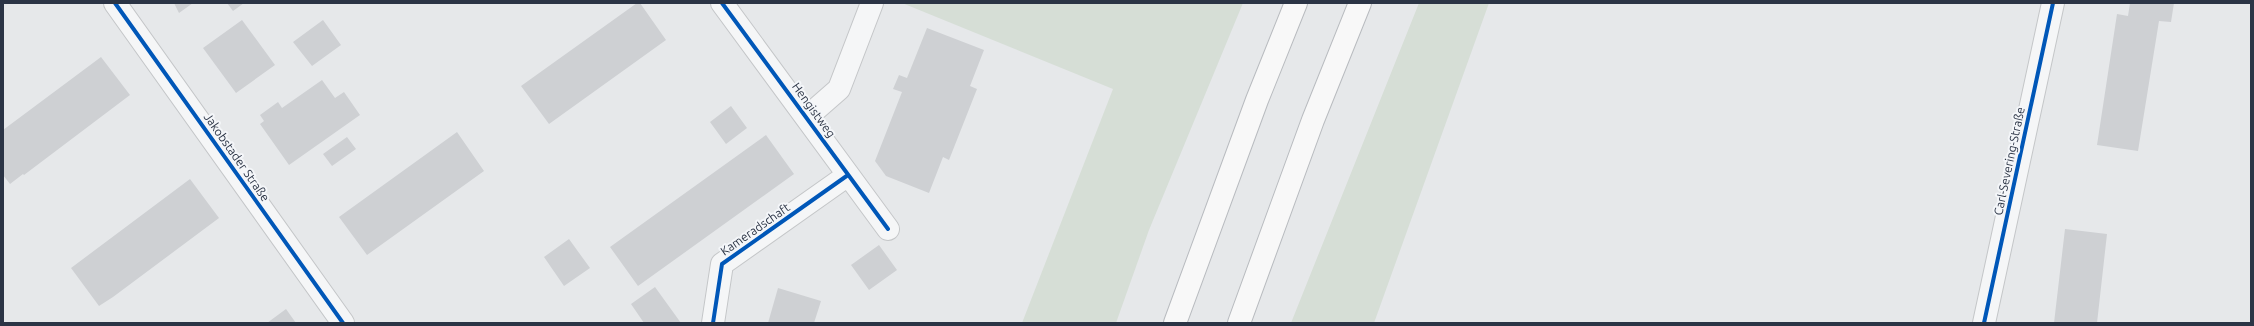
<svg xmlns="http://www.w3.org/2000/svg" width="2254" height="326" font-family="Ubuntu,sans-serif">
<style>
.green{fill:#d6ded6}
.building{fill:#ced0d3}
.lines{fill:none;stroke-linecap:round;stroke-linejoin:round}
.minor-casing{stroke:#c4c6c8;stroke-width:24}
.motorway-casing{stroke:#b8bbbf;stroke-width:24}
.minor{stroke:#f5f6f7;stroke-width:22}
.motorway{stroke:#f8f8f8;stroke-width:22}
.cycleway-casing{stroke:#f4f6f9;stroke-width:6}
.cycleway{stroke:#0057b8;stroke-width:4}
.labels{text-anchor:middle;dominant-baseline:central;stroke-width:4;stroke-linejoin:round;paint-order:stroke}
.street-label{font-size:12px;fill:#2b3445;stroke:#f4f6f9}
</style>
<rect width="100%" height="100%" fill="#e6e8ea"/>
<path class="green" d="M902,3H1243L1149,230L1116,323H1022L1113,89Z
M1419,3H1489L1374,323H1291Z"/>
<path class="building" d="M174,3H193L179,13Z
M227,3H244L233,11Z
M637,3H640L666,40L549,124L521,86Z
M2130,3H2174L2171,22L2159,21L2138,151L2097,145L2117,14L2128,16Z
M242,20L275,65L236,93L203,48Z
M323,20L341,45L312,66L293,42Z
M927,28L984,50L970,86L977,89L949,160L943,157L929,193L886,176L875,161L902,92L893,89L899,75L907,78Z
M101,57L130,95L24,175L23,174L10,184L3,175V130Z
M322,80L335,98L344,92L360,115L289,165L260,124L264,121L260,115L278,102L282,108Z
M731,106L747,128L726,144L710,122Z
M457,132L484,171L367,255L339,217Z
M766,135L794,174L638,286L610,247Z
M347,137L356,149L332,166L323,154Z
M190,179L219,218L113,297L99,306L71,268Z
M2065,229L2107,234L2097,323H2054Z
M569,239L590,268L564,286L544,257Z
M879,245L897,270L869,290L851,265Z
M655,287L681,323H644L631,304Z
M778,288L821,301L814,323H768Z
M286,309L296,323H267Z"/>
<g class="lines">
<defs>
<path id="minor" d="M115,3L343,323
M722,3L888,229
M807,117L839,89L872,3
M713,323L722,264L848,175
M1984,323L2053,3"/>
<path id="motorway" d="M1175,323L1257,100L1296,3
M1239,323L1313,120L1360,3"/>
</defs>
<use href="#minor" class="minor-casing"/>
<use href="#motorway" class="motorway-casing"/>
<use href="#minor" class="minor"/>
<use href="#motorway" class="motorway"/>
<defs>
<path id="cycleway" d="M115,3L343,323
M722,3L888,229
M713,323L722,264L848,175
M1984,323L2053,3"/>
</defs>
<use href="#cycleway" class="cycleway-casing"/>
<use href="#cycleway" class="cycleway"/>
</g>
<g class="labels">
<g class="street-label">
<text transform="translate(814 110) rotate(54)">Hengistweg</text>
<text transform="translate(237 157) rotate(55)">Jakobstader Straße</text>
<text transform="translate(2009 161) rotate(-78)">Carl-Severing-Straße</text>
<text transform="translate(755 229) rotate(-35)">Kameradschaft</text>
</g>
</g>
<rect width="2254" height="326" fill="none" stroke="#2b3445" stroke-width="8"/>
</svg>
